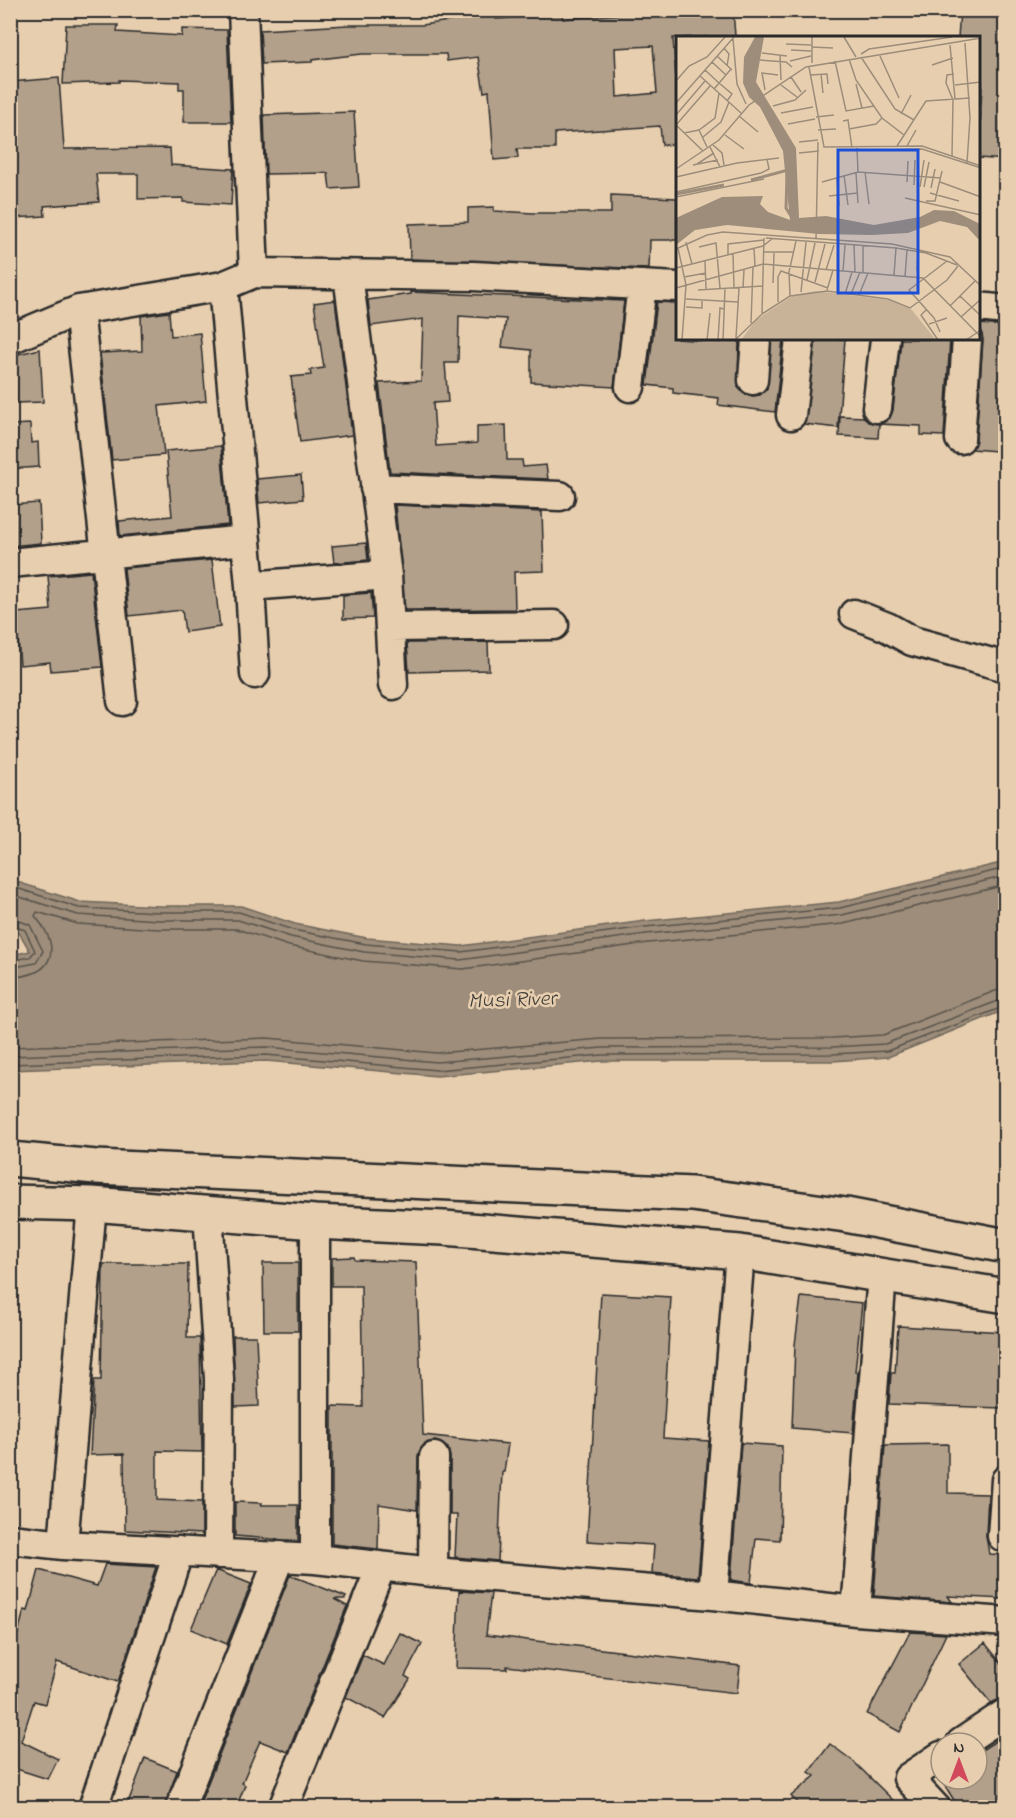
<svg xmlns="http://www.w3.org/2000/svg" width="1016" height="1818" font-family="'Indie Flower',sans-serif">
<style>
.water{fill:#9d8d7a;stroke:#6f665a;stroke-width:1.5}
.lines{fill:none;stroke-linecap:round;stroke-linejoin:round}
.shore{stroke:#59524b;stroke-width:1.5}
.building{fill:#b2a08b;stroke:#2b2b2b;stroke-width:1.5;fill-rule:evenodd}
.street-casing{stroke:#2b2b2b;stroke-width:33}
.secondary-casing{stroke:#2b2b2b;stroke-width:38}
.street{stroke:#e7ceaf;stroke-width:28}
.secondary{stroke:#e7ceaf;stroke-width:33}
.labels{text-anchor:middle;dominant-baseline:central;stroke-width:5;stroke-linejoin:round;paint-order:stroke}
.water-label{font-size:22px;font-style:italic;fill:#423f3b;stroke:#e7ceaf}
.inset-river{fill:none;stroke:#9d8d7a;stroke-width:3}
.inset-road{fill:none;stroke:#9c8d7a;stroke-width:1.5}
.view{fill:#1d4ed8;fill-opacity:0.15;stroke:#1d4ed8;stroke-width:3}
.inset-edge{fill:none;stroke:#2b2b2b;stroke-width:3}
</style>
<rect width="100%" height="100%" fill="#e7ceaf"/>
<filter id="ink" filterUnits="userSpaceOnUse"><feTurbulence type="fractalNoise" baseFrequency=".0167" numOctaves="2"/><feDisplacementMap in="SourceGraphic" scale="12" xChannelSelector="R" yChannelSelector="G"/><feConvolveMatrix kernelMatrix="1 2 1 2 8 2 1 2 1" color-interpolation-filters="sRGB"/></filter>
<g filter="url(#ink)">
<path class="water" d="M1005,862V1010L888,1057L833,1061H602L437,1076L266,1061L11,1070V955L30,951L20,934L11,930V880L80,902L160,906H241L295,924L367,938L461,946L645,921L839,902Z"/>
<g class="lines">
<path class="shore" d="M10,886L79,908L159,912H239L293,930L366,944L461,952L645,927L840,908L1006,868
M10,894L78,915L159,920H238L291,937L364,952L460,960L646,934L842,915L1006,876
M10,917L30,925L43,951L36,963L10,968
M10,925L25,930L35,951L30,957L10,961
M10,977C55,976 62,948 35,916L37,912L78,924L159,929H237L289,946L363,961L463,969L648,943L843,924L1006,885
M10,1047L267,1038L437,1053L601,1039L832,1038L883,1035L995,991L1006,989
M10,1056L266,1047L437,1062L602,1048L832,1047L885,1044L1006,998
M10,1064L266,1055L437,1070L602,1055L833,1054L887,1051L1006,1006"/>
</g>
<path class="building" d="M670,10H733L735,36L673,38L677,91V144L662,145L660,126L555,133V149H517L518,158L494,160L489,91L484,92L478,57L447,61L446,54H362L312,60V62L262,64L260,30L348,25H422L496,14V19L562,15L563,19ZM653,46L657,93L617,97L615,48Z
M960,10H1005V160L979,158L982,82H978V38H958Z
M66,25H118L117,32L182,36V29L227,30L231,122H184V89H179V82L119,80V82L63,84Z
M59,78L64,149L170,148L171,165L233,169L231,205L183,202V198L138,199V174H96L99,202L44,206L45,216L14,218L10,82Z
M354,112L359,187L330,189L328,173L266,174L264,115Z
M611,195L677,198V240H650L649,269L410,259L409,224L468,222V208L494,207V211L533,213H611Z
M411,292L624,301L614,387L531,382V350L502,347L506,319L459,316L458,363H445L448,402L433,403L436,446L477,443V426L506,425L507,460H522L523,467L546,465L548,479L390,472L379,383L421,381L423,319L371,326L368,300L411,294Z
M335,300L352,435L300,442L291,377L311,375L310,370L324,368L314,303Z
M657,302L677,303V339L722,342V339H739L738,387L743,393L751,396L760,395L767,389L772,339H783L775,412L718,405L719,398L673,393V388L647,385Z
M169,312L171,336L200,333L206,401L159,406L164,455L112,460L100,353L142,351L141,316Z
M978,324L1005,326L997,451L972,449L976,440L983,340Z
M816,339H845L838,428L804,424Z
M901,339H950L944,436L921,435V426L880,424L890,418L893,410Z
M40,349L43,402L16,403L14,355Z
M840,416L864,417L868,422L879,424L878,438L839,436Z
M30,424L31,443L38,442L39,467L10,469V425Z
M221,446L228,525L120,536L119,521L172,516L166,451Z
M301,475L303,499L259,503L257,479Z
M39,503L41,543L10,546V505Z
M395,505L542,512L544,571L514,572L515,609L405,610Z
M366,543L368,560L334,563L332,546Z
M212,560L220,627L185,632L182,610L129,616L124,568Z
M91,572L102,667L51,671L50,662L20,665L16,613L51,610L48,576Z
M371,593L373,618L343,619V595Z
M488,642L489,670L409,672L407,643Z
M354,1257L355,1260L416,1262L423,1435L508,1444L504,1472H502L498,1561L455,1557L457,1515H450V1457L448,1448L435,1441L425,1443L418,1456L417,1510L379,1504L378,1549L332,1544V1406L363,1407L361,1286H332V1258Z
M263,1263H298V1331H264Z
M103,1264H188L187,1338H200L202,1452L157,1451V1500L202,1502V1534L125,1530L124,1454L90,1455L94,1380H101Z
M601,1293L671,1297L663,1438L709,1441L698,1577L652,1573L654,1545L587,1541Z
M801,1297L862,1303L855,1372H858L853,1433L792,1428L795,1345Z
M898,1326L1005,1332L1001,1408L889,1404L891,1373H895Z
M233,1336H256L259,1406L235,1407Z
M741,1443L782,1446L780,1540L756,1538L751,1583L731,1580Z
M948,1444V1493L988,1494L986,1535L989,1554L1005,1555L1004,1599L948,1596L952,1602L874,1596L885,1445Z
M235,1502L262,1503L261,1505H298V1541L235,1536Z
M105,1564L156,1567L118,1682L57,1662L45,1704L34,1701L21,1741L58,1759L48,1779L10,1767V1650H14L24,1610L28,1611L39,1570L97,1586Z
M216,1570L251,1584L227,1644L191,1629Z
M290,1575L346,1597L345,1599H334L347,1606L288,1752L260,1741L242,1783L245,1785L236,1808H198Z
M459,1591L491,1593L486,1635L740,1666L737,1693L507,1666V1669L456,1668Z
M910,1632L946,1634L900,1732L867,1714Z
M400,1633L422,1644L405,1676L410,1679L385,1718L346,1697L363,1655L384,1665Z
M985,1643L1005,1668V1697L991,1703L959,1664Z
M1005,1735V1808H959L940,1778L977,1779V1753Z
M830,1744L853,1761L901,1808H801L791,1796L815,1776L809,1772Z
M145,1758L177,1771L164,1808H126Z"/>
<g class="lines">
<defs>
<path id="street" d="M243,10L254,273
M348,275L387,575L393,685
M223,286L250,586L255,674
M978,307L1006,310
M79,310L122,701
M10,339L79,310L223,286L254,273L473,276L677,287
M753,380L756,339
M630,387L642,285
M877,408L885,339
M791,415L800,339
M960,439L967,339
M375,488L560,496
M10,563L246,540
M250,586L387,575
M854,614L887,627L912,641L1006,667
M390,627L554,625
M208,1213L219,1379L218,1554
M315,1222V1559
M1002,1536L1006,1480
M10,1539L63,1545L315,1559L433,1572L713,1595L856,1611L1006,1622
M63,1545L92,1204
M433,1572L434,1457
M713,1595L740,1252
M856,1611L882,1275
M961,1743L1006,1713
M93,1808L179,1551
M180,1808L280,1556
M283,1808L381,1567
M936,1808L908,1778L941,1756"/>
<path id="secondary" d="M10,1159L96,1167L692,1194L846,1215L1006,1246
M10,1202L92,1204L315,1222L444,1228L740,1252L1006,1296"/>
</defs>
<use href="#street" class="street-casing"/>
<use href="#secondary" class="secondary-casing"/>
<use href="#street" class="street"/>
<use href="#secondary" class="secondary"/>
</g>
</g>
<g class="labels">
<g class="water-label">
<text transform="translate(512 1001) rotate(-2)">Musi River</text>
</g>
</g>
<g transform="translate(676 36)">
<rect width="304" height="304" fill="#e7ceaf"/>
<path d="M140,255L213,264L235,273L260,304H65L80,284L118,259Z" fill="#c8b399"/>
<path d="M79,1H88L80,46L120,112L123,182L150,180L198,189L244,181L258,174L278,175L304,188V205L291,191L264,185L232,197L196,199L143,198L51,189L19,194L0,209V182L46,161L87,160L84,168L92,176L114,184L107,115L84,71L73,61L67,47L68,21Z" fill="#9d8d7a"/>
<path class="inset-river" d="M111,138L110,172L115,180M75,144L112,134M0,158L48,149"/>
<path class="inset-road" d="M136,1V27M168,1L180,21M57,3L61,48L70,68M289,7L294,82L291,127M110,8L135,9M274,9L279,63M135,11L157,12M48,12L53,18L51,30M115,14L135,15M86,17L111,20M185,18L193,13L276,1M104,19L105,44M41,20L56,34M204,20L223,62M185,21L219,73L238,84M173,23L180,44L206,82L228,99M84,24L110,26L116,31M114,25L135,20M159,25L170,75L198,70M36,26L50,39M256,29L277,22M133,31L148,111L246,110L305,130M29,34L43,47M145,38L147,57M134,39L151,38L152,48M24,40L65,77M115,41L125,56M0,45L13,30L31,21L49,1M43,47L56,58L51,65M180,48L186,72M105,49L121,61M279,49L305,46M38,53L55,33M89,54L86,37L102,39M0,67L58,1M97,70L119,64L130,54M105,77L137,71M225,78L235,59M0,79L29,45M63,80L82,96M140,81L158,79M167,85L172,84L176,112M112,88L139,83M0,89L34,50M0,89L27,115M173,93L200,88L206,82M23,94L31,111M142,94L160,93M8,97L23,94L39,82L43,57M49,99L68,113M27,101L45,86L53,66M123,106L142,104M37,109L46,117L48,129M221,110L250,65L294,62M231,110L240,94M34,111L44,131M181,112L182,136M206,114L246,113L305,132M123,117L143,115M276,120L277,64L270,47L271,39L278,38M21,128L38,117M17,129L42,124M0,133L43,104L73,69L130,31L305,2M189,136L193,168M180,137L182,167M168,139L172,169M0,141L61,127L103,122M161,142L163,170M146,146L182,136L265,142M231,146L232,125M264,146L305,161M238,149L239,124M244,151L248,124M248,151L253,126M255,152L259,133M0,156L85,137L93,133L91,123M254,157L283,165M153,160L182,157M0,161L88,143M229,162L305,179M250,165H259L266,135M90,202L220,212L250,217L281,229M140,203L142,106M10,206L16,228M178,209L179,236M187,210V236M23,211L40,207L44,252M2,212L10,249L6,304M78,212L79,230M0,213L31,199L47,196L216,208L274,221L305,250M87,216H118M57,218L58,252M52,219V208L88,204M29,225L30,253M0,232L87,210L97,202M150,234L158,209M167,235L169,209M241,235L242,216M218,239L220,212M8,241L30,237M229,241L231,214M131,244L139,207M139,246L149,208M97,247L98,217M0,252L87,228L247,242L305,301M67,252L68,234M22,254L87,250M151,254L157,234M125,256L130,206M169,258L176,236M175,258L184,236M183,259L192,237M114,260L113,236L120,205M284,260L305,280M10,263L62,266M102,266V241L105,235L152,252M274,270L299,245M10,271L26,272V265M251,273L245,279L262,304M86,277L88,202M285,281L305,263M75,287L77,231M253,288L271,282M264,296L258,282L233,254L271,225M60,302L63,252M31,304L34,277M42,304L44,272L48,273M47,304L49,252M59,304L86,278L114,260L151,255L212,263L234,272L271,244L282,230M290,304L305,294"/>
<path class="view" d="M162,114H242V257H162Z"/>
<rect width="304" height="304" class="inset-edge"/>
</g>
<rect width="1016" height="1818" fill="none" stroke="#e7ceaf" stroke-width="36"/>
<rect x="18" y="18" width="980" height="1782" fill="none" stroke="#2b2b2b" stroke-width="2" filter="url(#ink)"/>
<g transform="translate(959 1761)"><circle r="28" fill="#e7ceaf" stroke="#9c8d7a" stroke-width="1.5"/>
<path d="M0-4.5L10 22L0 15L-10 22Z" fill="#d1495b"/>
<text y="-9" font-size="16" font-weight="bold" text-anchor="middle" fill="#2b2b2b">N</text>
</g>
</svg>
